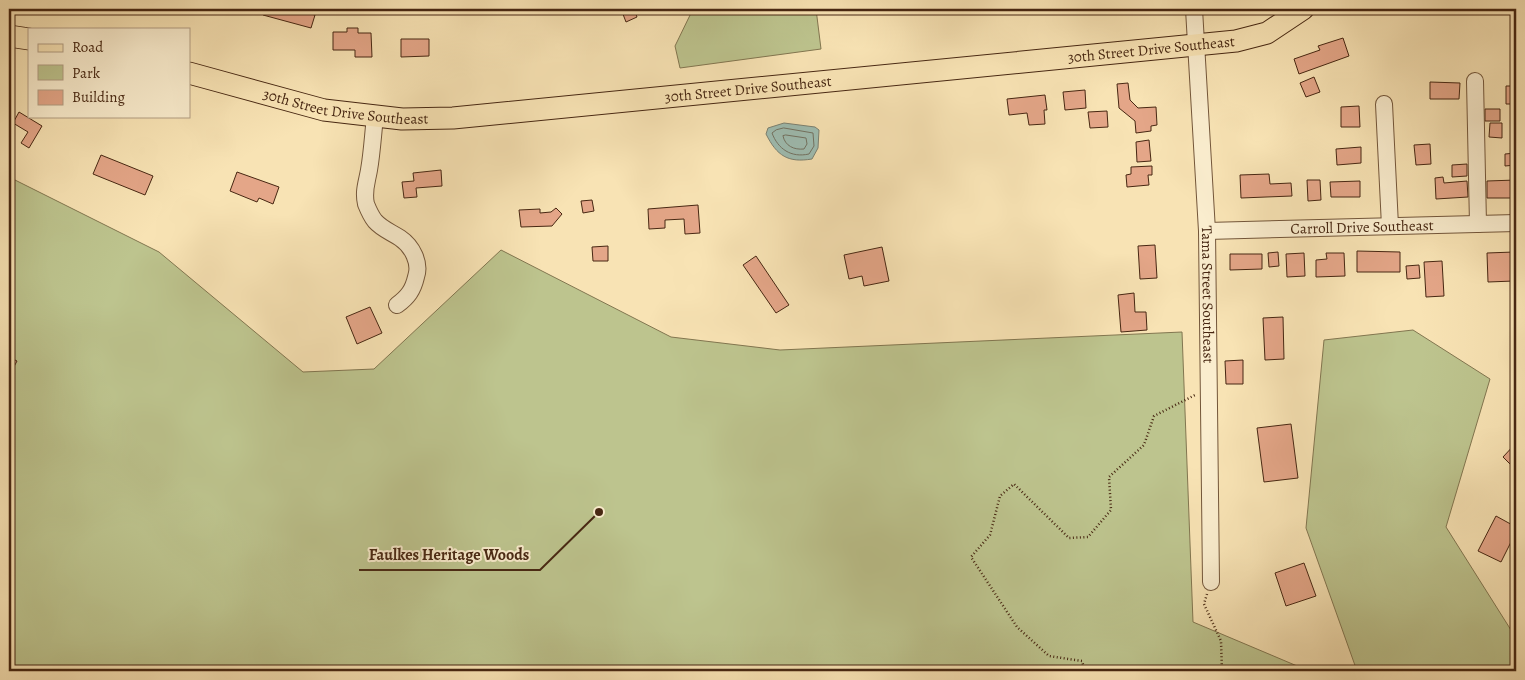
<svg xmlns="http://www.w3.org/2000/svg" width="1525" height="680" font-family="Alegreya,serif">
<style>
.green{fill:#bdc48e;stroke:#827650}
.water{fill:#9ebdb2;stroke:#7b8172}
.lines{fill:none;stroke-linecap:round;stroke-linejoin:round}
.shore{stroke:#727262;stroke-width:1}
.building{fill:#e4a688;stroke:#472712}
.minor-casing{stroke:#73563a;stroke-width:18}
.major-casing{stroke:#472712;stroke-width:23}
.path{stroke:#472712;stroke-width:2.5;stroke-dasharray:1 2.5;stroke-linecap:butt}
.minor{stroke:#faedce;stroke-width:16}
.major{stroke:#f8e3b4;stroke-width:21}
.labels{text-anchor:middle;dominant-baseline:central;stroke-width:4;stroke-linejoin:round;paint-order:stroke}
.street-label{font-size:15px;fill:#472712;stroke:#faedce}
.leader{fill:none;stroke:#472712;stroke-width:2}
.callout-dot{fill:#472712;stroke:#faedce;stroke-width:2}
.callout-label{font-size:16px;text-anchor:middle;font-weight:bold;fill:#472712;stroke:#faedce;stroke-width:4;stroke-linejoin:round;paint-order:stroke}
</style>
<rect width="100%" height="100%" fill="#f8e3b4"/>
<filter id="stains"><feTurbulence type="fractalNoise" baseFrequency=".004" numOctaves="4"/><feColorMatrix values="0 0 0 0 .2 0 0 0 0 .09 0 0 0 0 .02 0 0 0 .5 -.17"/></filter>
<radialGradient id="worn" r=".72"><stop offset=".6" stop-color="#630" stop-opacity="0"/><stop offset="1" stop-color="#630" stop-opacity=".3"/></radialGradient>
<path class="green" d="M693,9H816L821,49L680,68L675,46Z
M9,177L159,252L303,372L374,369L501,250L671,337L780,350L1182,332L1193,622L1309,671H9Z
M1413,330L1490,379L1446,527L1516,638V671H1357L1306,528L1324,340Z"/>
<path class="water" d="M784,123L815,127L819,130L818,148L812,159C788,163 777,156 766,134L768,128Z"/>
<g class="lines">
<path class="shore" d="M784,128L813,133L814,146L809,154C791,158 778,149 772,133L776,130Z
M786,135L806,138L807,144L804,149C794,150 785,146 783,136Z"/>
</g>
<path class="building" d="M265,9H291L315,15L311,28L263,15Z
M621,9H634L637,17L626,22Z
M347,28H358V33H371L372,57H355V50H333V32H347Z
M1343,38L1349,56L1299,74L1294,59L1320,50L1318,46Z
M401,39H429V56L401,57Z
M1314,77L1320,92L1306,97L1300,83Z
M1430,82L1460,83L1459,99H1430Z
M1128,83L1130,100L1138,108L1156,107L1157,125L1151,126V131L1136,133L1135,121L1119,108L1117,84Z
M1506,86H1516V104H1506Z
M1085,90L1086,108L1065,110L1063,92Z
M1045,95L1047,110H1044L1045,124L1029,125L1027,113L1009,115L1007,99Z
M1359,106L1360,127H1341V107Z
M1485,109H1500V121H1485Z
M1107,111L1108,127L1090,128L1088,112Z
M19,112L42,126L29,148L21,143L28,132L13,123Z
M1490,123H1502V138L1489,137Z
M1149,140L1151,161L1137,162L1136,142Z
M1430,144L1431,164L1416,165L1414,145Z
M1361,147V163L1337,165L1336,149Z
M1516,153V165L1505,166V154Z
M101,155L153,176L145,195L93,174Z
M1467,164V176L1452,177V165Z
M1152,166V175H1148L1149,185L1127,187L1126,175L1131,174V167Z
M441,170L442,186L416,188L417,197L404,198L402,182L414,181L413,173Z
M237,172L279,187L273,204L259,198L257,202L230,191Z
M1269,174L1270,184L1291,183L1292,196L1241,198L1240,175Z
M1443,177L1444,183L1467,181L1468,197L1436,199L1435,178Z
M1307,180H1320L1321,200L1308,201Z
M1516,180V198H1487V181Z
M1360,181V197H1331L1330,182Z
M592,200L594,211L583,213L581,201Z
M698,205L700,233L685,234L684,219L665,220V228L649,229L648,209Z
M556,208L562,214L552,226L521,227L519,210L540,209V213L551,212Z
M1155,245L1157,278L1140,279L1138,246Z
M608,246V261H593L592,247Z
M882,247L889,281L864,286L862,276L849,279L844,255Z
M1357,251L1400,252V272H1357Z
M1278,252L1279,266L1269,267L1268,253Z
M1514,252V281L1488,282L1487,253Z
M1304,253L1305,276L1287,277L1286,254Z
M1326,253H1344L1345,276L1316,277V260L1327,259Z
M1230,254H1262V269L1230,270Z
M756,256L789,305L776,313L743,265Z
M1442,261L1444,296L1426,297L1424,262Z
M1419,265L1420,278L1407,279L1406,266Z
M1134,293L1135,312H1146L1147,330L1121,332L1118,295Z
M370,307L382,333L357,344L346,317Z
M1283,317L1284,359L1265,360L1263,318Z
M9,357L17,361L9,376Z
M1243,360V384H1226L1225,361Z
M1291,424L1298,478L1264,482L1257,428Z
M1516,443V470L1503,457Z
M1496,516L1516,527V532L1501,562L1478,551Z
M1304,563L1316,596L1286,606L1275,573Z"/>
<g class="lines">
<defs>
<g id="minor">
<path id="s1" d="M1194,9L1207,231L1211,582"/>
<path d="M1475,81L1478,224"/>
<path d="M1384,104L1390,226"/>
<path d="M375,117C373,134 372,153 369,170C367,182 363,191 366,204C368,209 371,216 375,221C382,229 391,232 400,238C412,246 421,263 416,277C413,290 408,297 397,305"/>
<path id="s2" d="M1207,231L1516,223"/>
</g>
<g id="major">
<path d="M9,36L29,39"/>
<path id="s3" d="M189,73L324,110L402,119L453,118L1236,41L1267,33L1303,9"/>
</g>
</defs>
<use href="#minor" class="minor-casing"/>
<use href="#major" class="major-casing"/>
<path class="path" d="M1207,594L1204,604L1221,641L1222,671
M1085,671L1082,661L1049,656L1017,627L971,557L990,535L1000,496L1014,484L1069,538L1088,537L1111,510L1109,477L1144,445L1154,416L1195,395"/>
<use href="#minor" class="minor"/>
<use href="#major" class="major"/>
</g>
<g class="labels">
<g class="street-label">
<text stroke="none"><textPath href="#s3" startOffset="971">30th Street Drive Southeast</textPath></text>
<text stroke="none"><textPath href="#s3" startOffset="566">30th Street Drive Southeast</textPath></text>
<text stroke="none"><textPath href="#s3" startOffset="161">30th Street Drive Southeast</textPath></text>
<text stroke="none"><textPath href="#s2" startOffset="155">Carroll Drive Southeast</textPath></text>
<text stroke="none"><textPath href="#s1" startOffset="286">Tama Street Southeast</textPath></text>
</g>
</g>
<path class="leader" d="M599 512L540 570H359"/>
<circle class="callout-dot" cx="599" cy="512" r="5"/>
<g class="callout-label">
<text x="449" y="560">Faulkes Heritage Woods</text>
</g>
<rect width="1525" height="680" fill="none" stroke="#f8e3b4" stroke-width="30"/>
<rect x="10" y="10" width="1505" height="660" fill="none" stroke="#472712" stroke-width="2.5"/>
<rect x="15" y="15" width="1495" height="650" fill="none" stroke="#472712"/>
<rect x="28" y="28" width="162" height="90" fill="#faedce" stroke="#b29e83"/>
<rect x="38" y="44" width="25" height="8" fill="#f8e3b4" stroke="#b29e83"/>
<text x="72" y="52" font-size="15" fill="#472712">Road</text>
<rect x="38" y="65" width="25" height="15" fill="#bdc48e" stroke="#b29e83"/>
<text x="72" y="78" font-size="15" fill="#472712">Park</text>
<rect x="38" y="90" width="25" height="15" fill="#e4a688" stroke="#b29e83"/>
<text x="72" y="102" font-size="15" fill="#472712">Building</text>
<rect width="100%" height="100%" filter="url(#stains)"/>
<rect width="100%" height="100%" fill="url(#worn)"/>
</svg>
